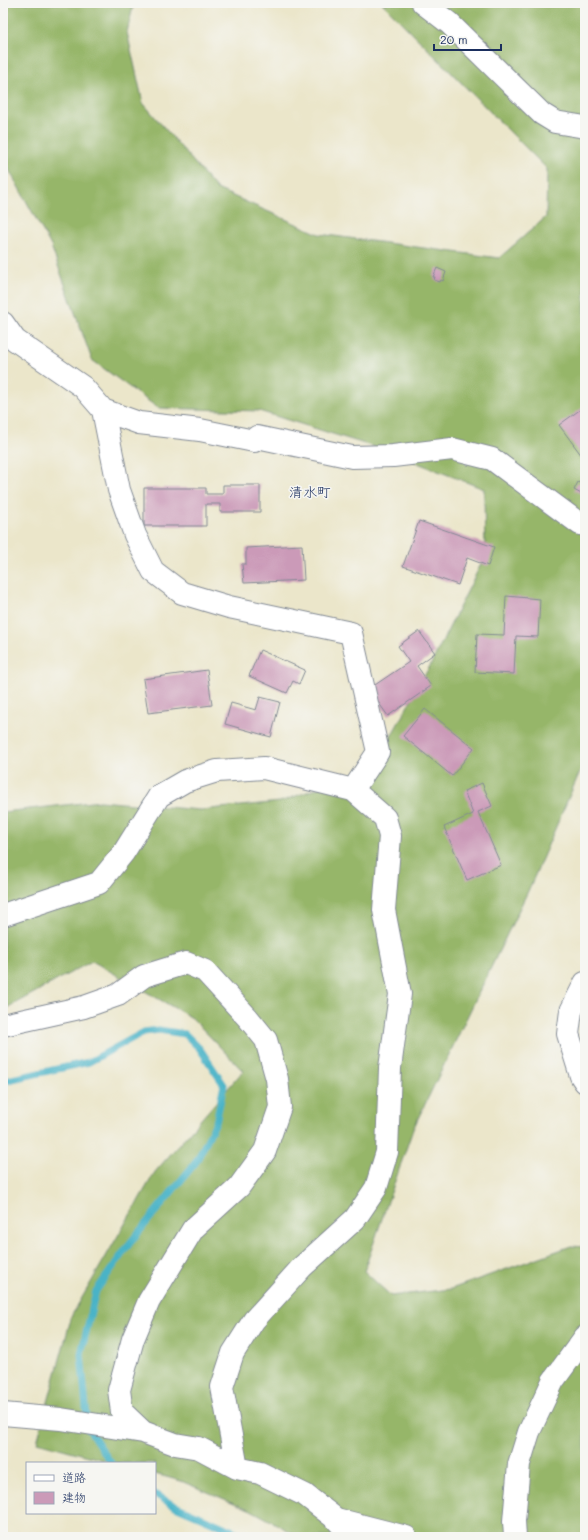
<svg xmlns="http://www.w3.org/2000/svg" width="588" height="1540" font-family="Mali,'Klee One',sans-serif">
<style>
.forest{fill:#96b669;stroke:#587264}
.lines{fill:none;stroke-linecap:round;stroke-linejoin:round}
.stream{stroke:#49b3c7;stroke-width:7}
.building{fill:#cb9ab8}
.minor-casing{stroke:#838a94;stroke-width:24}
.minor{stroke:#fff;stroke-width:22}
.labels{text-anchor:middle;dominant-baseline:central;stroke-width:3;stroke-linejoin:round;paint-order:stroke}
.quarter-label{font-size:14px;fill:#1b2f5e;stroke:#f6f6f2}
</style>
<rect width="100%" height="100%" fill="#f6f6f2"/>
<filter id="ink" filterUnits="userSpaceOnUse"><feTurbulence type="fractalNoise" baseFrequency=".025" numOctaves="2"/><feDisplacementMap in="SourceGraphic" scale="8" xChannelSelector="R" yChannelSelector="G"/><feConvolveMatrix kernelMatrix="1 2 1 2 8 2 1 2 1" color-interpolation-filters="sRGB"/></filter>
<filter id="wash" filterUnits="userSpaceOnUse"><feTurbulence type="fractalNoise" baseFrequency=".012" numOctaves="4" result="noise"/><feDisplacementMap in="SourceGraphic" scale="16" xChannelSelector="R" yChannelSelector="G"/><feGaussianBlur stdDeviation="0.9" result="paint"/><feColorMatrix in="noise" values="0 0 0 0 0 0 0 0 0 0 0 0 0 0 0 0 0 1.4 0 .05"/><feComposite in="paint" operator="in"/></filter>
<g filter="url(#wash)">
<rect width="100%" height="100%" fill="#ebe6ca"/>
<path class="forest" d="M3,3H134L127,32L143,103L217,189L319,234L499,258L546,217L547,169L382,3H585V760L529,889L413,1129L364,1271L391,1296L451,1289L571,1246L585,1247V1537H300L251,1510L181,1481L155,1474V1463H114L37,1442L72,1315L155,1172L243,1071L192,1018L92,961L3,1010V812L100,801L200,810L280,802L374,767L432,662L485,556L484,489L387,451L259,411L158,408L92,360L51,246L3,159Z"/>
<g class="lines">
<path class="stream" d="M3,1081L89,1062L144,1032L159,1030L185,1034L200,1049L224,1085L216,1122L196,1162L130,1243L96,1291L81,1354L88,1428L111,1463
M155,1494L173,1505L247,1537"/>
</g>
<g id="blocks">
<path class="building" d="M437,268L446,272L443,281L441,280L440,282L434,280L435,277H433Z
M585,406V460L559,425Z
M578,482L585,486V496L574,490Z
M223,485H260V512H220V504H206V526H144V488H206V494H223Z
M419,521L494,547L488,566L467,558L458,585L403,566Z
M302,545L304,580L244,583L242,564H246V548Z
M506,596L540,599L538,637L516,636L514,674L475,672L477,634L504,635Z
M419,631L435,653L417,666L431,686L388,716L369,689L409,662L398,646Z
M260,650L305,670L299,684L293,681L287,693L249,676Z
M207,670L212,705L148,713L143,679Z
M260,697L280,702L271,737L225,724L231,703L256,710Z
M425,709L474,748L452,776L403,736Z
M482,783L492,806L478,812L501,865L467,880L444,827L473,814L464,791Z"/>
</g>
</g>
<g filter="url(#ink)">
<use href="#blocks" fill-opacity="0" stroke="#838a94" stroke-width="1"/>
<g class="lines">
<defs>
<path id="minor" d="M423,3L449,23L542,114L555,122L585,127
M3,323L15,340L83,387L103,410L139,423L200,430L254,441L257,437L352,457L393,456L452,449L492,459L580,524L585,525
M103,410L119,490L135,535L153,571L182,593L229,607L351,633L378,752L353,790
M3,915L99,883L124,852L159,796L185,781L217,771L264,768L353,790L385,818L390,836L384,910L400,994L390,1068L387,1152L376,1188L355,1219L302,1267L254,1320L233,1353L222,1387L237,1468
M585,983L571,1011L568,1034L581,1076L585,1082
M3,1025L84,1007L118,995L144,976L186,963L205,971L248,1018L266,1040L277,1079L280,1107L265,1151L239,1187L193,1229L149,1301L133,1339L119,1390L122,1412L143,1432
M3,1414L61,1419L143,1432L175,1444L199,1448L237,1468L260,1473L305,1495L336,1519L352,1537
M336,1519L406,1537
M515,1537L514,1521L519,1464L529,1432L553,1381L585,1337"/>
</defs>
<use href="#minor" class="minor-casing"/>
<use href="#minor" class="minor"/>
</g>
</g>
<g class="labels">
<g class="quarter-label">
<text x="310" y="491">清水町</text>
</g>
</g>
<rect width="588" height="1540" fill="none" stroke="#f6f6f2" stroke-width="16"/>
<rect x="26" y="1462" width="130" height="52" fill="#f6f6f2" stroke="#9ea6b7"/>
<rect x="34" y="1475" width="20" height="6" fill="#ffffff" stroke="#9ea6b7"/>
<text x="62" y="1482" font-size="12" fill="#1b2f5e">道路</text>
<rect x="34" y="1492" width="20" height="12" fill="#cb9ab8" stroke="#9ea6b7"/>
<text x="62" y="1502" font-size="12" fill="#1b2f5e">建物</text>
<path d="M434 44v6h67v-6" fill="none" stroke="#1b2f5e" stroke-width="2"/>
<text x="440" y="44" font-size="12" fill="#1b2f5e" stroke="#f6f6f2" stroke-width="3" paint-order="stroke">20 m</text>
</svg>
